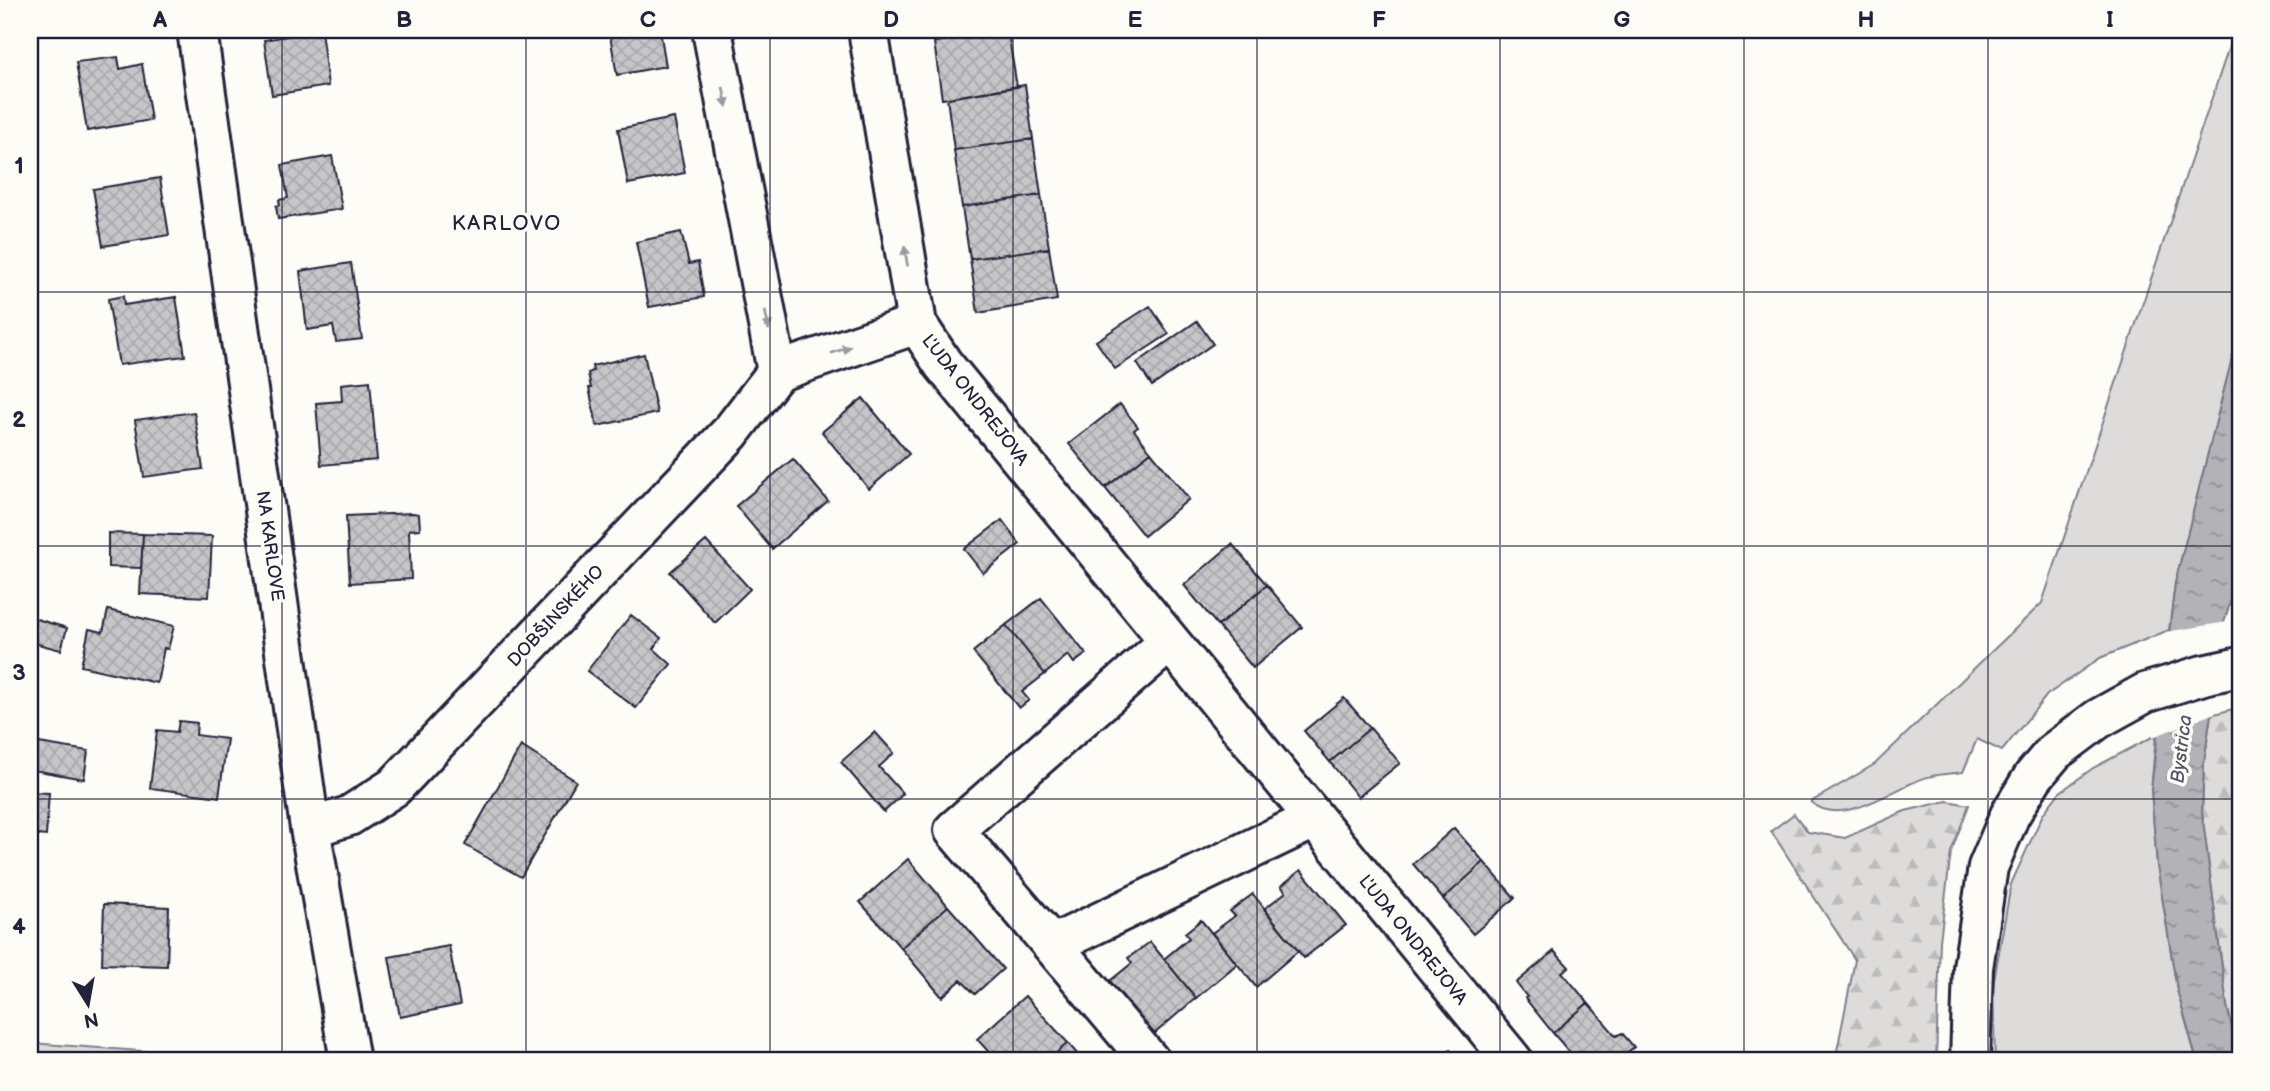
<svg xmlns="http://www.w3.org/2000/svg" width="2270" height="1091" font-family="'Balsamiq Sans',sans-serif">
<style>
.green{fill:#dddcdb;stroke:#807f8b;stroke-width:2}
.forest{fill:url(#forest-firs);stroke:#807f8b;stroke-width:2}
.water{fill:url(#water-ripples);stroke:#787885;stroke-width:2}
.pier{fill:#fdfcf7}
.building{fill:url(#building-cross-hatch);stroke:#22223b;stroke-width:2}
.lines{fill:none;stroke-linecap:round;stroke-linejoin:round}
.minor-casing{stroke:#22223b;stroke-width:44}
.major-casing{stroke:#22223b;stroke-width:44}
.minor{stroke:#fdfcf7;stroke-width:38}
.major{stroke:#fdfcf7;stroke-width:38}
.oneway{fill:#9a9aa2}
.grid{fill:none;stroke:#22223b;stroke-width:2;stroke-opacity:0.55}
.labels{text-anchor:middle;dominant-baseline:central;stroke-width:7;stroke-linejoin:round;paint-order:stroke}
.street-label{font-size:18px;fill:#22223b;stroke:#fdfcf7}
.water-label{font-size:19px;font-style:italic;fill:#545466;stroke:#fdfcf7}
.quarter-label{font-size:21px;letter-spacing:2px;fill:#22223b;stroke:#fdfcf7}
.neatline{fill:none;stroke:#22223b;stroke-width:2.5}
.grid-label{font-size:23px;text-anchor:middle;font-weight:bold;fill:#22223b}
</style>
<defs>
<pattern id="forest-firs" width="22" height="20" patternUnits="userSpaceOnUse" patternTransform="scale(1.75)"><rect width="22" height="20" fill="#dddcdb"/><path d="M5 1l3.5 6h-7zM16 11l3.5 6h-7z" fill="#bdbcbd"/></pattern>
<pattern id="water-ripples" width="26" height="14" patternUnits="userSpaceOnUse" patternTransform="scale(1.75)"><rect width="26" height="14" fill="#b2b2b7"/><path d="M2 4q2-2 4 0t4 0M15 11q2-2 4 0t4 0" fill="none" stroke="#909096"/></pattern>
<pattern id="building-cross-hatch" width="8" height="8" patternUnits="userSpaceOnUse" patternTransform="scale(1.75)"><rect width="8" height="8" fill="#c6c6c8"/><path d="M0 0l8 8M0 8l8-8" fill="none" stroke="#aaaaad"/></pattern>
</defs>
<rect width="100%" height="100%" fill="#fdfcf7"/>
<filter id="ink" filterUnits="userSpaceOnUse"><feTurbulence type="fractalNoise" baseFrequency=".0143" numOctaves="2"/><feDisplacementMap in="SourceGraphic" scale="14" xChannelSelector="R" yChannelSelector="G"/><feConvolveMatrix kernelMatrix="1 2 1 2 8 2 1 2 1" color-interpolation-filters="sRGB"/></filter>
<g filter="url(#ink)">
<path class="green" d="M2233,30H2240V327L2175,583L2169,630L2100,658L2047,695L2002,751L1977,739L1963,772C1950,774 1936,774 1924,778C1892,789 1841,829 1811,802L1875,764L2042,603L2231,41Z
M2156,735L2151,790L2157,865L2177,990L2197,1061H1995L1993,986L2011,884L2043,814L2059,793L2093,768Z
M30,1043L196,1055L198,1061H30Z"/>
<path class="forest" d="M2240,707V1056L2227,1006L2202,813L2204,762L2211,715Z
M1947,801L1969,805L1951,852L1940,941L1936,1061H1835L1855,960L1771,831L1794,814L1808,832L1845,838L1905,811Z"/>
<path class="water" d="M2240,327V568L2224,623L2204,762L2202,813L2227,1006L2240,1061H2197L2177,990L2157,865L2151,790L2175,583Z"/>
<path class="pier" d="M2227,622L2215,713L2153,737L2165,632Z"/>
<path class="building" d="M321,30L328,86L272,95L264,40Z
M609,30H660L666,66L617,75Z
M932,30H1012V31L934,42Z
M1008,32L1017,87L942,99L934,42Z
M118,57L120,69L142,64L151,120L87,131L76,62Z
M1025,85L1033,139L954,150L947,98Z
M674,118L685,173L628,184L618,129Z
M1033,139L1041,195L962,207L954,150Z
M332,156L342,209L278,219L276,206L280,205L279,200L288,198L282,165Z
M160,178L169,235L103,246L93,189Z
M1041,195L1049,248L970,259L962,207Z
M681,232L689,264L698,262L704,297L649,307L636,242Z
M1049,248L1057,300L978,313L970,259Z
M351,263L362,339L336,342L333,326L307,330L300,271Z
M123,296L124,305L176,297L185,356L119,365L108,299Z
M1150,306L1169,334L1115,369L1096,341Z
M1197,321L1213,344L1152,386L1137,363Z
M644,354L657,413L597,426L589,388H591L588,373L593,371L592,366Z
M370,381L377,460L321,465L316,403L342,401L341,384Z
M863,398L909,454L869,489L822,432Z
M1120,404L1138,427L1134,430L1151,452L1105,488L1069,444Z
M194,412L203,469L144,477L135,420Z
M1151,452L1189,499L1144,536L1105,488Z
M793,459L828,501L772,549L736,506Z
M413,513L419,514L420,529L409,530L411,579L350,583L346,516Z
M1002,520L1020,544L983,573L964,549Z
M108,533L143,534L141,568L108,567Z
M143,534L212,536L209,597L140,594Z
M706,541L750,589L715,623L670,572Z
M1232,544L1267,585L1218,626L1184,585Z
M1267,585L1302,627L1253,668L1218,626Z
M1041,598L1086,654L1074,663L1068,655L1045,674L1006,625Z
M108,610L174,626L168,649L164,648L157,683L81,666L89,629L103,632Z
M631,615L661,638L654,649L671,664L636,708L587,671Z
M33,618L67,628L61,650L30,642Z
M1006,625L1045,674L1022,692L1029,700L1019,708L973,652Z
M1344,698L1370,728L1330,762L1304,731Z
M179,721L197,723L196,735L227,739L219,797L150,788L157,730L177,732Z
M1370,728L1400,763L1358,797L1330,762Z
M875,732L894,753L879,767L903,794L884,812L841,762Z
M39,743L88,751L84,779L33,770Z
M521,746L576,781L521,877L465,845Z
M30,792L49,793L46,836L30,834Z
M1454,828L1484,862L1443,899L1413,864Z
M908,859L948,906L901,948L860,902Z
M1484,862L1515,898L1473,934L1443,899Z
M1301,870L1346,925L1304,958L1264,909L1286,892L1281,886Z
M1253,894L1298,951L1256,987L1212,933L1235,916L1230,911Z
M104,904L169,907L167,966L102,964Z
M948,906L1003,969L975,994L961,980L942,997L901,948Z
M1201,920L1237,964L1196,998L1164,959L1189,938L1185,933Z
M1150,942L1196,998L1154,1034L1110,981L1132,963L1128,958Z
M449,946L460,1005L400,1017L389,957Z
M1554,951L1569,967L1562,972L1588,1003L1553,1033L1525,998L1527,997L1516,983Z
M1025,996L1068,1043L1047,1061H997L977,1039Z
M1588,1003L1616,1036L1622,1033L1634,1047L1616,1061H1577L1553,1033Z
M1068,1043L1083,1061H1047Z
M1450,1050L1459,1061H1436Z"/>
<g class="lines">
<defs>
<path id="minor" d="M197,30L310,828L350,1061
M712,30L777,372
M868,30L917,324L943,364L1513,1061
M1169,642L954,830L1052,945L1314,819
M310,828L349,816L394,787L730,433L777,372L917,324
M1052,945L1150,1061"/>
<path id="major" d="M1970,1061L1973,968L1988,867L2010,815L2033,777L2054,752L2098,719L2145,693L2203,675L2240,667"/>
</defs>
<use href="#minor" class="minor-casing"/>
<use href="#major" class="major-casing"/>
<use href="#minor" class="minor"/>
<use href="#major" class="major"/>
</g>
<defs><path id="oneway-solid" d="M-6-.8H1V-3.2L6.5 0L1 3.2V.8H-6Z" transform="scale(1.75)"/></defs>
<g class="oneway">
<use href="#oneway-solid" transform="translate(725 97) rotate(79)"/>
<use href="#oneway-solid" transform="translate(906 256) rotate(-99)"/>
<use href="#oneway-solid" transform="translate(767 320) rotate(79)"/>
<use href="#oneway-solid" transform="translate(841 350) rotate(-19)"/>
</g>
</g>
<path class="grid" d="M282,30V1061M526,30V1061M770,30V1061M1013,30V1061M1257,30V1061M1500,30V1061M1744,30V1061M1988,30V1061M30,292H2240M30,546H2240M30,799H2240"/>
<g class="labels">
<g class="street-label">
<text transform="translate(975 400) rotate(52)">ĽUDA ONDREJOVA</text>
<text transform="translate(270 546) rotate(82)">NA KARLOVE</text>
<text transform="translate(556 616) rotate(-47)">DOBŠINSKÉHO</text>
<text transform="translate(1413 940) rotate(51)">ĽUDA ONDREJOVA</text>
</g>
<g class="water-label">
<text transform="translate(2182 749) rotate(-83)">Bystrica</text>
</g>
<g class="quarter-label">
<text x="507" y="223">KARLOVO</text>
</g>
</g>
<rect width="2270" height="1091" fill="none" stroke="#fdfcf7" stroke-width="77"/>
<g transform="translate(88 1004) rotate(169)" stroke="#fdfcf7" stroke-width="5" paint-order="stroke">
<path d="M0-5L12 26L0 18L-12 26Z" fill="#22223b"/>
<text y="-10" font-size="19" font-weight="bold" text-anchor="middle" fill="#22223b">N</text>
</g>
<rect x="38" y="38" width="2194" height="1014" class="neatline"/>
<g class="grid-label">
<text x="160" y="27">A</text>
<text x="404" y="27">B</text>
<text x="648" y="27">C</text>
<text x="891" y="27">D</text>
<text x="1135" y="27">E</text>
<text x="1379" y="27">F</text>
<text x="1622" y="27">G</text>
<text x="1866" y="27">H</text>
<text x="2110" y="27">I</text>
<text x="19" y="173">1</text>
<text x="19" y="427">2</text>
<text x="19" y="680">3</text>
<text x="19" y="934">4</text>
</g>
</svg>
